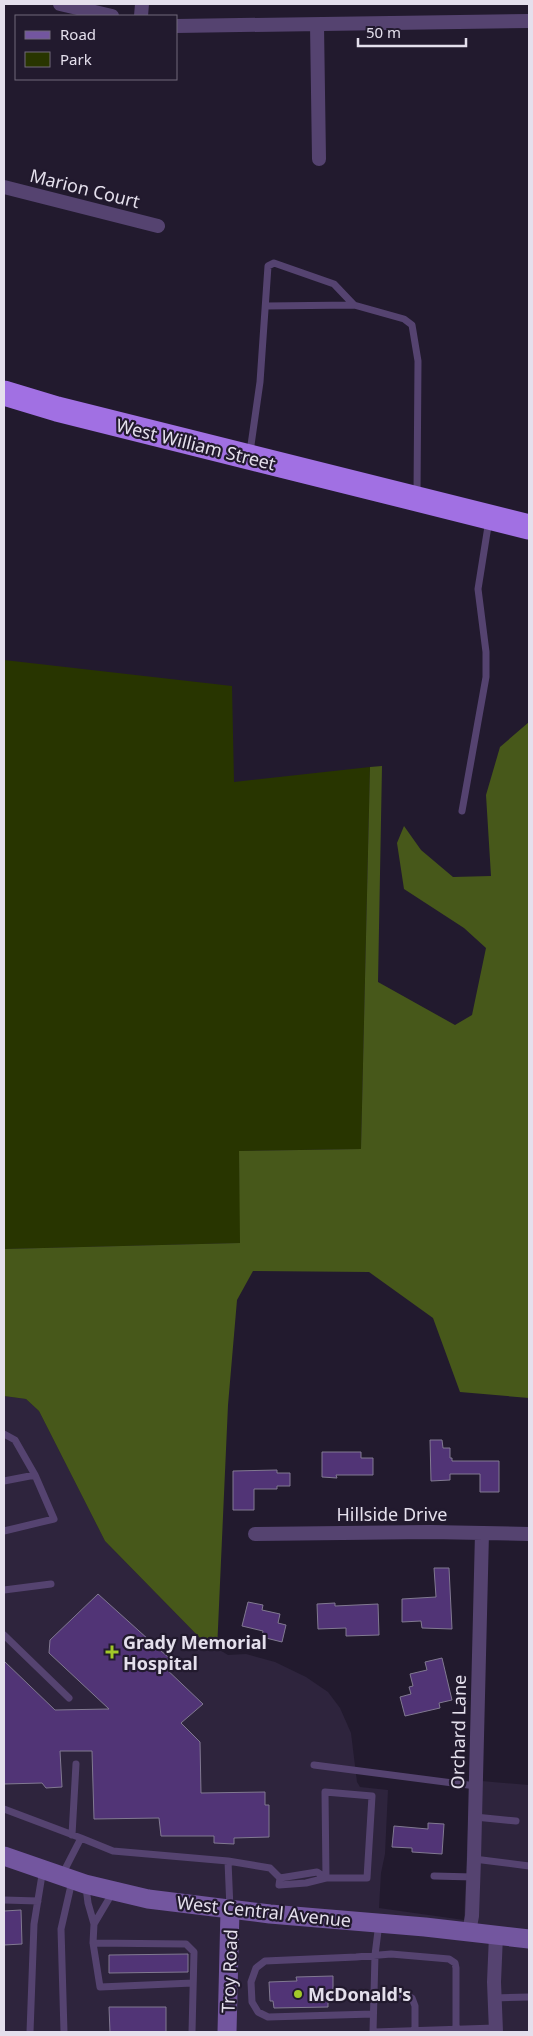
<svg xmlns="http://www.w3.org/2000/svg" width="533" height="2036" font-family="'Noto Sans',sans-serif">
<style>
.built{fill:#2e243d}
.green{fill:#283500}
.forest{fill:#47581a}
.building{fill:#513476;stroke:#817991}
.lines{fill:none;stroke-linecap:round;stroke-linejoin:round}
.lane{stroke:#554370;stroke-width:7}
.street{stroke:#554370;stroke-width:14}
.secondary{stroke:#73569f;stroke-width:19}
.highway{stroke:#a170e3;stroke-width:25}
.poi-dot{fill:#a2c929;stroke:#221a2e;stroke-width:2}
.labels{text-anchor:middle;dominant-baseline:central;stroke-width:4.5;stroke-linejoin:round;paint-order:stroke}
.street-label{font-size:18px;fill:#e4dfec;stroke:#221a2e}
.poi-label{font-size:18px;font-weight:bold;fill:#e4dfec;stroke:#221a2e;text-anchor:start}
</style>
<rect width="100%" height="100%" fill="#221a2e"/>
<path class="built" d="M4,1396L26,1399L39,1411L105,1541L200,1638L228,1655L246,1654L275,1662L306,1677L328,1692L340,1708L351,1733L357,1782L360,1787L388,1790L385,1854L381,1873L379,1908L464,1920L470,1780L529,1785V2032H4Z"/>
<path class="green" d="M4,660L232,686L234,782L370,767L361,1149L239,1151L241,1243L4,1249Z"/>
<path class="forest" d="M529,722V1398L460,1392L433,1318L369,1272L253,1271L237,1300L228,1405L217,1650L200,1638L105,1541L39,1411L26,1399L4,1396V1249L240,1243L239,1151L361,1149L370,767L382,766L378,982L455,1025L472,1015L486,948L464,928L404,889L397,843L404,826L421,850L453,877L491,876L486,795L500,747Z"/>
<path class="building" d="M430,1440H442L443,1448H450V1458H452V1461H499V1492H480V1474H450V1480L431,1481Z
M322,1452H361V1458H373V1475H336L337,1478L322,1477Z
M277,1470V1473H290V1486H277V1489H254V1510H233V1471Z
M434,1568H449L452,1629L422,1628L421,1621L402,1622V1599L436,1597Z
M98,1594L169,1658L162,1665L203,1704L181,1723L200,1742L201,1793L265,1792V1805H269V1837L234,1838V1844L214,1843V1836H161L159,1818L94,1819L92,1751H60L62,1787L46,1788L42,1783L4,1784V1661L55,1710L109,1709L49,1653L50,1640Z
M248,1602L263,1605L262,1610L280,1614L278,1623L286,1625L282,1642L262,1637L263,1631L242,1626Z
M335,1603V1606L378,1604L379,1635L346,1636V1628L318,1629L317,1604Z
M442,1658L452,1700L439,1703L440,1708L405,1716L400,1697L411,1694L409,1687L413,1686L410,1674L427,1670L425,1662Z
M428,1823L444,1824L442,1854L412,1852V1848L392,1847L394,1826L428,1829Z
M21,1910L22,1944L4,1945V1911Z
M188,1954V1972L109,1973V1955Z
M333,1976V2001H328V2007L274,2008L273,2001H270L269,1982L297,1981L296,1977Z
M109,2007H166V2032H110Z"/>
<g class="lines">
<path class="lane" d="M266,306L354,305
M250,452L260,382L268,266L274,263L334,284L354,305L404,319L412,325L418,361L417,494
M462,811L486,677V652L478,589L489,520
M4,1434L15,1440L35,1475
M4,1481L35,1475L54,1519L4,1531
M4,1590L51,1584
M4,1635L69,1698
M314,1765L476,1786
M4,1809L81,1838L62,1875
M475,1817L516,1821
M72,1835L76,1764
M81,1838L113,1851L228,1861L230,1909
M474,1859L529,1866
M228,1861L270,1868L280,1878L279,1885L306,1883L326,1878H367L372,1796L325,1792L326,1878
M434,1876L473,1877
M280,1878L317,1872L326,1878
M86,1887L88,1903L94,1924L93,1943L100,1987L193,1983
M4,1900L38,1901
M94,1924L113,1892
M93,1943L186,1944L194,1952L192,2032
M374,1993L403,1995L412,1998L415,2006V2032
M494,1998L529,1997
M373,2014L268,2017L258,2012L252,2002L251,1982L256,1968L265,1961L356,1957L391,1954L449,1959L455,1963L456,1968V2032
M30,2032L34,1924L43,1869
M64,2032L61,1929L72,1881
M373,2032L375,1955L379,1923
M374,2032L495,2028"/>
<path class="street" d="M60,4L112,16
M141,16L142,4
M317,25L319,159
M176,26L529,21
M4,187L158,226
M255,1534L430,1532L529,1534
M469,1932L472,1916L474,1859L482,1533
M496,2032L494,1982L496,1935"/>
<path class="secondary" d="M4,1856L85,1884L148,1899L270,1914L425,1927L529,1939
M227,2032L230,1910"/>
<path class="highway" d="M4,393L57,409L529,527"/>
</g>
<g class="poi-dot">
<path d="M109.5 1644.5h5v5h5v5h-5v5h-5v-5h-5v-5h5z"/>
<circle cx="298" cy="1994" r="5"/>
</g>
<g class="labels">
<g class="street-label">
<text transform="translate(85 188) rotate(14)">Marion Court</text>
<text transform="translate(196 444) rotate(14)">West William Street</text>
<text x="392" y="1514">Hillside Drive</text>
<text transform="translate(458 1732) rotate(-89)">Orchard Lane</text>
<text transform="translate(264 1911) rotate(6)">West Central Avenue</text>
<text transform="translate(229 1971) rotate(-88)">Troy Road</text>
</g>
<g class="poi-label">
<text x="123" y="1642">Grady Memorial<tspan x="123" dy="21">Hospital</tspan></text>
<text x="308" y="1994">McDonald's</text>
</g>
</g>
<rect width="533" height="2036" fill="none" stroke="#e4dfec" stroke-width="10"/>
<rect x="15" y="15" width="162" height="65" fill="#221a2e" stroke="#70697a"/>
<rect x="25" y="31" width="25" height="8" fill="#73569f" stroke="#70697a"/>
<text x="60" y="40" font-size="15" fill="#e4dfec">Road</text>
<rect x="25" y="52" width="25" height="15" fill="#283500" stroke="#70697a"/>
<text x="60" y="65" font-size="15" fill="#e4dfec">Park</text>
<path d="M358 38v8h108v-8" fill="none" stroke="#e4dfec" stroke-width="2.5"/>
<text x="366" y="38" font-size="15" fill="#e4dfec" stroke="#221a2e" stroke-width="4" paint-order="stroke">50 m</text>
</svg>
